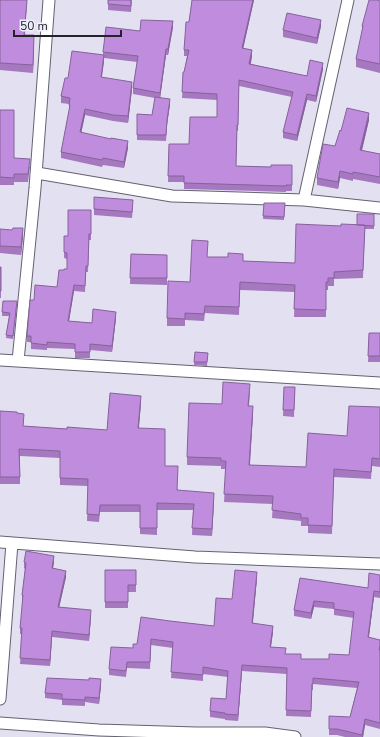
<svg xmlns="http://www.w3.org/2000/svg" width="380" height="737" font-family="'Nunito Sans',sans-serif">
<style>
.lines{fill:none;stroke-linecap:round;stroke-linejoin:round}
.street-casing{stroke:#636270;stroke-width:13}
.street{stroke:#fff;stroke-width:11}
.wall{fill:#a578bf}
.shaded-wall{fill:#86629b}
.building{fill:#c08cde;stroke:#86629b}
</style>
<rect width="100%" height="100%" fill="#e3e1f1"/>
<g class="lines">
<defs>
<path id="street" d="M37,173L172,196L304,200L380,208
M304,200L348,0
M0,360L380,383
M18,361L35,188L49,0
M0,542L195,557L380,564
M0,699L12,543
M0,723L99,730L196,733H265L295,737"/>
</defs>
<use href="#street" class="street-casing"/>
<use href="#street" class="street"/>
</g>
<path class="wall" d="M0,0H27L25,35L34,43L33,73L0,70Z
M108,0H132L131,12L108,10Z
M192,0H254L243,48L252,56L251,64L307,76L323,69L316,102L307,100L297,141L283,138V132L292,97L239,86L238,131H237L236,166L271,167L292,165V191H286V192L184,189V182H168L169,144H189L217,117V100L182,98L184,72L187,56H184V50L189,22Z
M380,1V73L356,67V59L362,34V26Z
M321,26L317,44L283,37V30Z
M173,27L168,55H166L160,97L170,104L167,125L166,141L137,140V114L152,115L155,98L133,94V88L137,62L104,58L101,77L132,89L128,123L113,121L85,115L81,133L128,148L124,168L103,165L102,167L61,158V152L69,112V104L61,103V96L68,78L103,55V52L140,31Z
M0,110L14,158L30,167L28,182H14V185H0Z
M369,120L362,151L380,154V184L353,179V181L340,178L338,189L317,185V178L335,146L341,131Z
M264,203H285L284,220L263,219Z
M133,206L132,218L94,215V209Z
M91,210V240H89L88,272H86L85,292L74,291L69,321L92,323L116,318L112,352L90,350V358H75V349L47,348V350L31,349V342H27V336L34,300L57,287L64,270L67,269V259L64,258V236H68Z
M374,214V229H365L363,278L334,279V286H328V290H326V317H294L295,292L240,290L239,315L205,313L204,321L185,320V326H167V318L190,282L207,257L243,261L295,263L341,226L357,225Z
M0,229L23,236L21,255L0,253Z
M131,254L167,255V285L130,284Z
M0,267H1V298H0Z
M3,301L17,305L13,339L6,338L9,316H2Z
M369,333H380V362H368Z
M195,352L208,353L207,366L194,365Z
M284,387H295L294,417L283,416Z
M250,392L249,406L253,414L250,465L306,467L347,436L380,407V467L372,466L371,479L334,477L332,534L308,533V526H301V521L272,518L273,504L224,502L226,469H221V466L187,465V457L222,404Z
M141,403L139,428L165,466L178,490L214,500L212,536L192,535L193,510H157V535L140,534V512H100L99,522L87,521L88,486L60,485V458L20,456V484H0V411L17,413L24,421L23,426L67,429L107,430Z
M24,562H54L53,568L66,577L59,607L91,616L89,641L52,637L50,666L20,664L22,634H20V628L23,601H22V595L25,569L24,568Z
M105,570H136V592H128V608H105Z
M380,575V598L374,597L369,637L380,640V729L365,725L363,737H345L337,735H329V716L350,717L357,688L313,684V690H312L311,717L286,716L287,674L242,671L238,721L225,720V719L210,717V711L226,699L228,677L203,674V681L171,678L173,648L151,645L150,669L127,668L126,677L109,675V669L133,648L137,644L170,621L214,626L232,599L257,578L253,623L273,632L271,647L286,654L301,659H329L349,655L354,618L334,615V609L314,607L311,619L294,616V610L300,578L368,588Z
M101,685L99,704L85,702V706L62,705V700L45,698V693Z"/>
<path class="shaded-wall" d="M27,0L24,43V35Z
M253,0H254L242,54V48Z
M321,20V26L317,44V38Z
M173,21V27L168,55V49Z
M34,35V43L33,73V65Z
M166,49V55L160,99V93Z
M252,50V56L249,70V64Z
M104,55V62L101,84V77Z
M323,63V69L316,102V96Z
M132,82V89L128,123V116Z
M307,94V100L297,141V135Z
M170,99V104L167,125L166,141L167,120Z
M85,109V115L80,139V132Z
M369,113V120L360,157V150Z
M128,141V148L124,168V162Z
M340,171V178L338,189V182Z
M23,228V236L21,255V247Z
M74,285V291L68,327V321Z
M116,312V318L112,352V346Z
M141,396V403L138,435V428Z
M253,406V414L249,473V465Z
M214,493V500L212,536V529Z
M54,556V562L52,574V568Z
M66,571V577L58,613V607Z
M257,572V578L252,629V623Z
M374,591V597L368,643V637Z
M314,601V607L311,619V613Z
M91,610V616L89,641V635Z
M273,626V632L270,653V647Z
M52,631V637L50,666V660Z
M242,665V671L238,721V715Z
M101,679V685L99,704V698Z
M365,719V725L363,737H362Z"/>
<path class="building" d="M0,0H27L24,35H34L33,65L0,63Z
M108,0H131V6L108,4Z
M192,0H253L242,48L252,50L249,64L307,76L310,60L323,63L316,96L307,94L297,135L283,132L293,92L239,80L238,125H237L236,166L271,167V165H292V185H286V186L184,183V176H168L169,144H189L190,117H217V94L182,92L183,72H184L189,50H184L186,22H189Z
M369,0H377L380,1V64L356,59L363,26H362Z
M287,13L321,20L317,38L283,30Z
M141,20L173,21L168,49H166L160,93L133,88L138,56L103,52L106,27L140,31Z
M72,51L104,55L101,77L132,82L128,116L113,115L85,109L80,132L111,139V138L128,141L124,162L103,158L102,160L61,152L70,105H69L70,98L61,96L65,78H68Z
M155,97L170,99L167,120L166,135H137V114L152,115Z
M347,108L369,113L360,150L380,154V177L353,172V174L340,171L338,182L317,178L323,144L335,146L340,130L341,131Z
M0,110H14V158L30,159L28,174H14V178L0,177Z
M94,197L133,200L132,212L94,209Z
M264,203H285L284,217L263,216Z
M68,210H91V234H89L88,266H86L85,286L74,285L68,321L92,323L93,309L116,312L112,346L90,344V352H75V344L47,342V345L31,343V336H27L30,300H34L35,285L57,287L59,270H64V269H67V253L64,252V236H68Z
M357,214H374V226L357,225Z
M296,224L341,226V224L365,225L363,270L334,272V278H328V282H326V310L294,309L295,285L240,282L239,307L205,306L204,314L185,313V319L167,318L168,281L190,282L192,240L208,241L207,257H228V253L243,254V261L295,263Z
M13,228H23L21,247L0,246V229L12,230Z
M131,254L167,255V278H130Z
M0,267H1V291H0Z
M3,301H17L13,336L6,335L10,313L2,312Z
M369,333H380V356H368Z
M195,352L208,353L207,362H194Z
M223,382L250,384L248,406H253L249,465L306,467L308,433L347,436L349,406L380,407V459L372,458L371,472L334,469L332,526L308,525V518H301V514L272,510L273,496L224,494L226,461H221V458L187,457L189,403L222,404Z
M284,387H295L294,410H283Z
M110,393L141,396L138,428L165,429V466H178L177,490L214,493L212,529L192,528L194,504L157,503V528H140V505H100L99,515L87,514L88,479L60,478V451L19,449L20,477H0V411L17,412V413L24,414L23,426L67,429V427L107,430Z
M26,551L54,556L52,568L66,571L58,607L91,610L89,635L52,631L50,660L20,658L22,628H20L23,595H22L26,563L24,562Z
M105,570H136V585H128V602H105Z
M235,570L257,572L252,623L273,626L270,647L286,648L285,654H301V659H329V654L349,655L354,612L334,609V603L314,601L311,613L294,610L300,578L368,588L369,573L380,575V592L374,591L368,637L380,640V645L379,650H380V723L365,719L362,735L337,729H329V716L350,717L359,682L313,678V684H312L311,711L286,710L287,668L242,665L238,715L225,714V713L210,711L211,698L226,699L228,671L203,667V675L171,672L173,642L151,639L150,662H127L126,671L109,669L111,647L133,648V644H137L141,617L170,621L214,626L216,598L232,599Z
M47,678L89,680V678L101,679L99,698L85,697V700L62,699V694L45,693Z"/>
<path d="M14 30v6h107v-6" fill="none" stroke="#232328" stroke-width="2"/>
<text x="20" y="30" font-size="12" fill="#232328" stroke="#f0effe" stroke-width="3" paint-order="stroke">50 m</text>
</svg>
